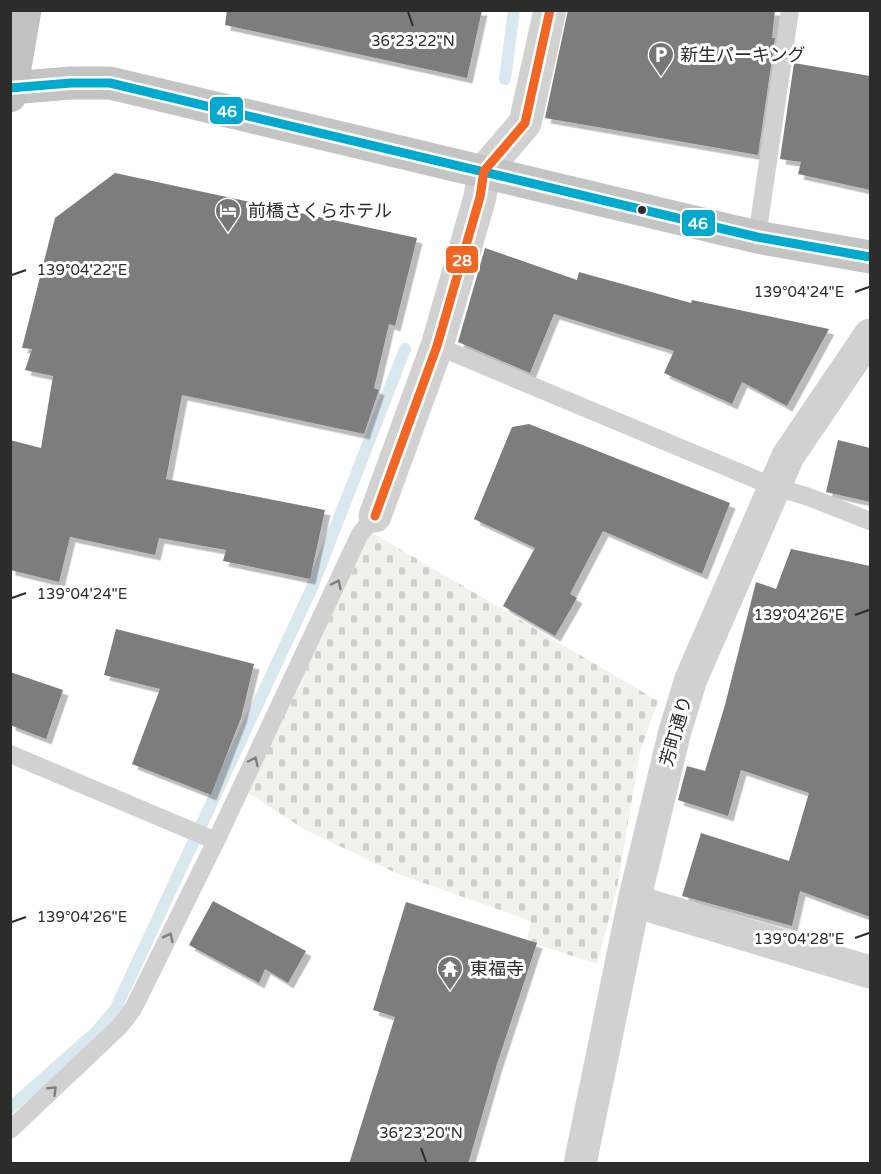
<svg xmlns="http://www.w3.org/2000/svg" width="881" height="1174" font-family="'Varela Round','Noto Sans JP',sans-serif">
<style>
.cemetery{fill:url(#cemetery-stones)}
.lines{fill:none;stroke-linecap:round;stroke-linejoin:round}
.stream{stroke:#d9e7ee;stroke-width:12}
.building{fill:#7d7d7d;filter:url(#shadow)}
.service{stroke:#d1d1d1;stroke-width:18}
.minor{stroke:#d1d1d1;stroke-width:33}
.primary{stroke:#c4c4c4;stroke-width:33}
.trunk{stroke:#c1c1c1;stroke-width:33}
.bus-1-casing{stroke:#fff;stroke-width:14}
.bus-2-casing{stroke:#fff;stroke-width:14}
.bus-1{stroke:#00a9ce;stroke-width:9}
.bus-2{stroke:#f26522;stroke-width:9}
.oneway{stroke:#7e7e7e}
.ticks{fill:none;stroke:#2c2c2c;stroke-width:2}
.bus-dot{fill:#2c2c2c;stroke:#fff;stroke-width:2}
.labels{text-anchor:middle;dominant-baseline:central;stroke-width:6;stroke-linejoin:round;paint-order:stroke}
.poi-label{font-size:18px;fill:#2c2c2c;stroke:#fff;text-anchor:start}
.street-label{font-size:18px;fill:#2c2c2c;stroke:#fff}
.ticks-label{font-size:15px;text-anchor:middle;fill:#2c2c2c;stroke:#fff;stroke-width:6;stroke-linejoin:round;paint-order:stroke}
.line-badge{stroke:#fff;stroke-width:2}
.badge-label{font-size:16px;text-anchor:middle;font-weight:bold;fill:#fff}
</style>
<defs>
<pattern id="cemetery-stones" width="16" height="16" patternUnits="userSpaceOnUse" patternTransform="scale(1.5)"><rect width="16" height="16" fill="#f0f2eb"/><path d="M2 7V4a2 2 0 0 1 4 0v3zM10 15v-3a2 2 0 0 1 4 0v3z" fill="#ced0ca"/></pattern>
<filter id="shadow"><feDropShadow dx="5.5" dy="5.5" stdDeviation="0" flood-color="#0004"/></filter>
</defs>
<rect width="100%" height="100%" fill="#fff"/>
<path class="cemetery" d="M371,532L658,701L640,751L617,888L597,964L527,941L531,921L398,874L304,829L248,793Z"/>
<g class="lines">
<path class="stream" d="M505,79L514,10
M10,1108L96,1032L115,1010L311,590L405,349"/>
</g>
<path class="building" d="M227,10H482L467,78L225,25Z
M568,10H775L772,38H775L758,155L545,118Z
M794,63L870,76V190L798,174L801,162L780,159Z
M115,173L417,238L395,326L389,324L374,388L379,390L364,434L182,395L166,479L325,510L310,579L223,561L226,550L159,538L155,555L70,537L59,582L10,570V440L41,448L53,376L25,370L32,349L22,348L55,218Z
M485,248L577,280L579,272L691,303L692,300L829,329L787,406L742,382L732,404L664,373L674,351L554,314L530,373L458,342Z
M529,424L730,503L702,574L603,531L570,594L577,598L555,636L503,606L535,548L474,519L512,427Z
M838,440L870,448V502L826,492Z
M791,549L870,566V917L800,891L792,926L682,896L701,833L789,861L809,793L741,770L728,816L678,800L687,766L705,771L725,705L756,582L776,589Z
M116,629L254,664L241,718L211,795L132,764L160,689L104,675Z
M10,672L63,690L46,739L10,725Z
M213,901L306,951L288,983L265,969L259,983L189,945Z
M406,902L537,943L497,1064L468,1164H349L395,1017L373,1010Z"/>
<g class="lines">
<path class="service" d="M757,237L790,10
M437,346L774,487L806,496L870,521
M10,754L216,841
M10,1130L120,1026L133,1009L216,841L360,534L375,516"/>
<path class="minor" d="M375,516L437,346L480,197L484,171L525,123L550,10
M634,901L870,972
M580,1164L634,901L675,731L691,679L788,456L870,335"/>
<path class="primary" d="M10,88L71,83H110L757,237L870,257"/>
<path class="trunk" d="M10,96L25,10"/>
<defs>
<path id="bus-1" d="M10,88L71,83H110L757,237L870,257"/>
<path id="bus-2" d="M375,516L437,346L480,197L484,171L525,123L550,10"/>
</defs>
<use href="#bus-1" class="bus-1-casing"/>
<use href="#bus-2" class="bus-2-casing"/>
<use href="#bus-1" class="bus-1"/>
<use href="#bus-2" class="bus-2"/>
</g>
<defs><path id="oneway-chevron" d="M-2-3.5L2.5 0L-2 3.5" fill="none" stroke-width="1.6" stroke-linecap="round" stroke-linejoin="round" transform="scale(1.5)"/></defs>
<g class="oneway">
<use href="#oneway-chevron" transform="translate(337 584) rotate(-65)"/>
<use href="#oneway-chevron" transform="translate(254 761) rotate(-65)"/>
<use href="#oneway-chevron" transform="translate(169 937) rotate(-64)"/>
<use href="#oneway-chevron" transform="translate(53 1090) rotate(-44)"/>
</g>
<path class="ticks" d="M408,12L413,26M12,275L26,270M855,292L869,287M12,598L26,593M855,615L869,610M12,922L26,917M855,938L869,933M421,1148L426,1162"/>
<defs>
<symbol id="parking-pin" viewBox="-11 -11 22 30"><path d="M0 17L-7.5 6A9.5 9.5 0 1 1 7.5 6Z" fill="#767676" stroke="#fff"/><path d="M-3.5-5.5H1a3.5 3.5 0 0 1 0 7H-1V5.5H-3.5ZM-1-3.4V-.6H.8a1.4 1.4 0 0 0 0-2.8Z" fill="#fff"/></symbol>
<symbol id="hotel-pin" viewBox="-11 -11 22 30"><path d="M0 17L-7.5 6A9.5 9.5 0 1 1 7.5 6Z" fill="#767676" stroke="#fff"/><path d="M-6-4.5h1.5V1H6V5H4.5V3h-9V5H-6ZM-4 0a1.8 1.8 0 1 1 3.6 0ZM.5 0V-2.5h3Q6-2.5 6 0Z" fill="#fff"/></symbol>
<symbol id="temple-pin" viewBox="-11 -11 22 30"><path d="M0 17L-7.5 6A9.5 9.5 0 1 1 7.5 6Z" fill="#767676" stroke="#fff"/><path d="M0-6L5-2H3V0L6.5 2.5H4V6H1.5V3h-3V6H-4V2.5H-6.5L-3 0V-2H-5Z" fill="#fff"/></symbol>
</defs>
<g fill-rule="evenodd">
<use href="#parking-pin" x="646" y="40" width="30" height="40"/>
<use href="#hotel-pin" x="213" y="196" width="30" height="40"/>
<use href="#temple-pin" x="435" y="954" width="30" height="40"/>
</g>
<circle class="bus-dot" cx="642" cy="210" r="5"/>
<g class="labels">
<g class="poi-label">
<text x="680" y="55">新生パーキング</text>
<text x="248" y="211">前橋さくらホテル</text>
<text x="470" y="969">東福寺</text>
</g>
<g class="street-label">
<text transform="translate(676 731) rotate(-74)">芳町通り</text>
</g>
</g>
<g class="ticks-label">
<text x="413" y="46">36°23'22"N</text>
<text x="82" y="275">139°04'22"E</text>
<text x="799" y="297">139°04'24"E</text>
<text x="82" y="599">139°04'24"E</text>
<text x="799" y="620">139°04'26"E</text>
<text x="82" y="922">139°04'26"E</text>
<text x="799" y="944">139°04'28"E</text>
<text x="421" y="1138">36°23'20"N</text>
</g>
<g class="line-badge">
<rect x="209" y="96" width="35" height="29" rx="6" fill="#00a9ce"/>
<rect x="681" y="209" width="35" height="28" rx="6" fill="#00a9ce"/>
<rect x="445" y="245" width="34" height="29" rx="6" fill="#f26522"/>
</g>
<g class="badge-label">
<text x="227" y="117">46</text>
<text x="698" y="229">46</text>
<text x="462" y="266">28</text>
</g>
<rect width="881" height="1174" fill="none" stroke="#2c2c2c" stroke-width="24"/>
</svg>
